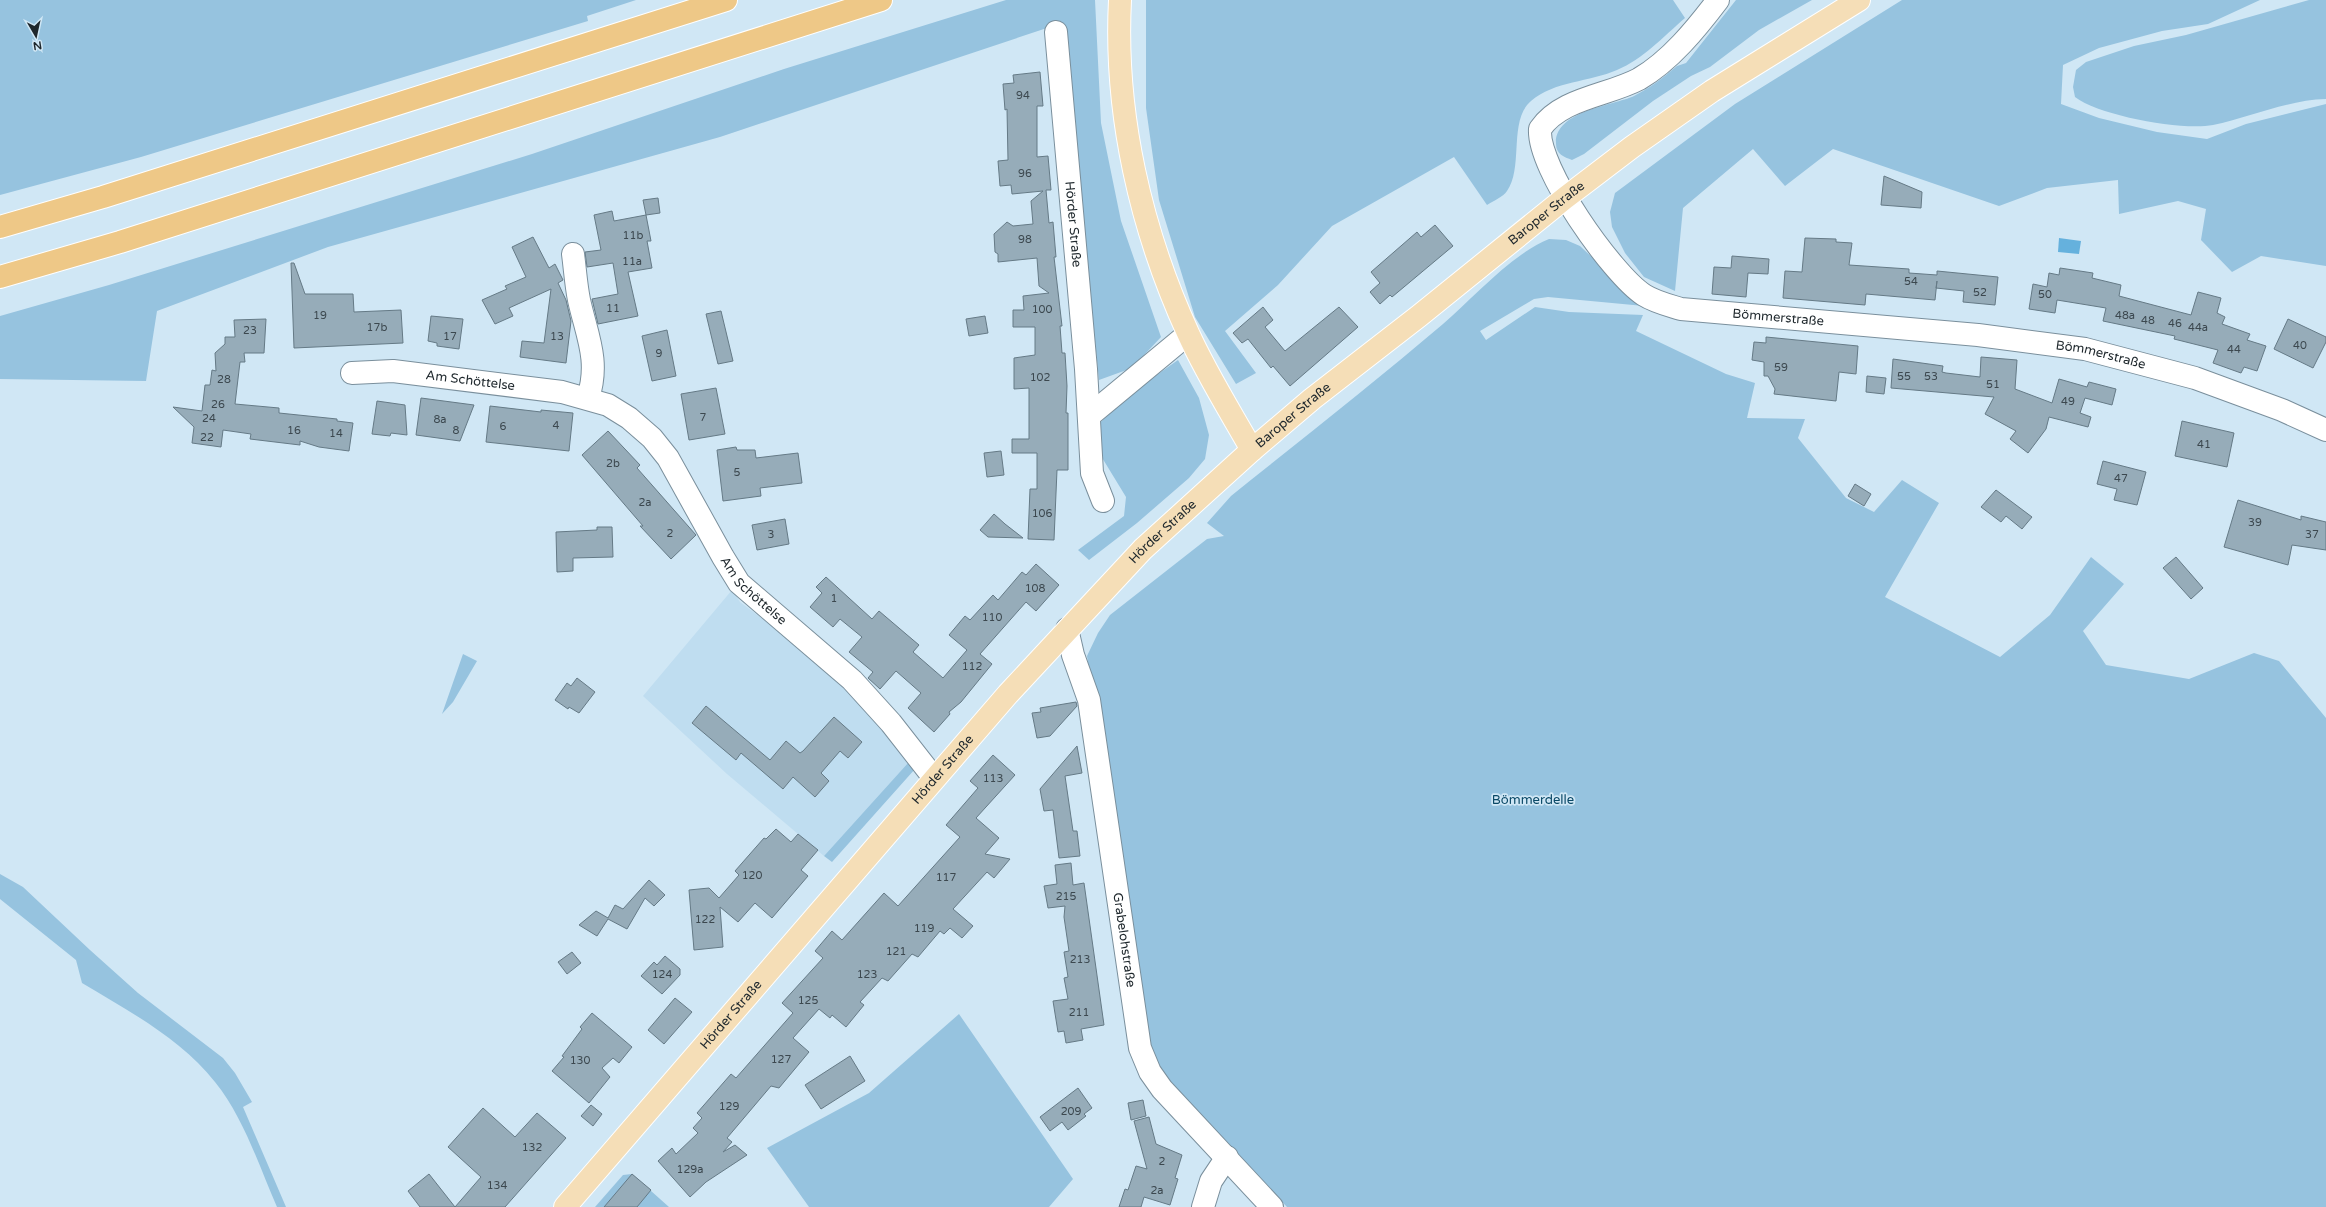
<svg xmlns="http://www.w3.org/2000/svg" width="2326" height="1207" font-family="'Varela Round',sans-serif">
<style>
.built{fill:#bfddf0}
.green{fill:#96c3df}
.water{fill:#65b1dd}
.building{fill:#96acb9;stroke:#657a86}
.lines{fill:none;stroke-linecap:round;stroke-linejoin:round}
.minor-casing{stroke:#7a8f9c;stroke-width:24}
.major-casing{stroke:#fff;stroke-width:24}
.highway-casing{stroke:#fff;stroke-width:24}
.minor{stroke:#fff;stroke-width:22}
.major{stroke:#f5deb7;stroke-width:22}
.highway{stroke:#eec887;stroke-width:22}
.labels{text-anchor:middle;dominant-baseline:central;stroke-width:3.5;stroke-linejoin:round;paint-order:stroke}
.number-label{font-size:11px;fill:#3c484f}
.street-label{font-size:13px;fill:#1e272c;stroke:#d0e7f5}
.park-label{font-size:13px;fill:#094866;stroke:#d0e7f5}
</style>
<rect width="100%" height="100%" fill="#d0e7f5"/>
<path class="built" d="M732,590L740,602L807,652L845,687L874,720L908,763L824,856L727,774L643,696Z"/>
<path class="green" d="M0,0H636L587,16L588,21L141,157L0,195Z
M1006,0H1095L1101,123L1121,221L1161,337L1132,368L1099,380L1062,23L720,137L328,247L157,311L146,381L0,379V316L109,285L532,154L784,69Z
M1146,0H1673L1685,18C1663,37 1643,59 1617,70C1590,82 1554,81 1531,101C1508,121 1524,167 1507,191C1503,197 1493,201 1487,205L1454,157L1332,226L1278,285L1225,331L1256,373L1236,384L1195,317L1159,200L1146,108Z
M1736,0H1812L1759,30L1710,67L1691,76L1653,101L1584,154L1572,160C1564,157 1556,154 1556,144C1554,111 1612,106 1634,96C1650,88 1664,77 1677,66L1686,63Z
M1902,0H2260L2208,24L2162,31L2099,48L2063,65L2061,104L2099,118L2157,132L2207,139L2246,124L2326,104V266L2261,256L2232,272L2201,240L2206,209L2178,201L2119,214L2118,180L2047,188L1999,206L1833,149L1785,186L1753,149L1683,208L1675,291L1644,277L1625,253L1612,227L1610,212L1615,193L1735,104Z
M2309,0H2326V99C2288,100 2250,117 2213,125C2182,131 2100,116 2075,97L2073,87L2076,70L2086,62L2134,46L2186,35Z
M1549,239L1566,240L1580,246L1644,306L1548,297L1534,299L1480,331L1486,340L1535,307L1569,312L1643,315L1636,331L1726,374L1755,383L1747,418L1805,419L1798,438L1846,498L1874,512L1902,480L1939,503L1885,597L2000,657L2050,615L2091,557L2124,584L2083,631L2106,665L2189,679L2254,653L2279,661L2326,718V1207H1287L1171,1083L1152,1054L1139,1013L1087,656L1098,633L1110,615L1207,539L1224,536L1207,523L1231,496C1302,439 1374,383 1443,324C1474,297 1512,254 1549,239Z
M1178,360L1199,398L1209,435L1205,459L1189,478L1137,523L1089,560L1078,550L1124,516L1126,497L1101,456L1100,423L1124,398Z
M463,654L477,661L453,702L442,714Z
M908,763L915,769L832,862L824,856Z
M0,874L23,887L90,950L138,993L223,1058L235,1073L252,1102L243,1107L286,1207H277C259,1166 244,1118 215,1082C181,1039 129,1011 82,983L76,960L0,899Z
M959,1014L1073,1179L1049,1207H809L767,1148L869,1093Z
M632,1174L669,1207H595L623,1175Z"/>
<path class="water" d="M2059,238L2081,241L2079,254L2058,252Z"/>
<path class="building" d="M1040,72L1043,106H1037V157L1048,156L1051,190H1046L1049,223L1053,222L1056,257H1054L1062,326H1060L1062,353H1065L1067,386L1066,413H1068V470H1057L1054,540L1028,539L1030,489H1037V453H1012V439H1029V388L1014,389V358L1035,355V327H1013V310H1024L1023,296L1049,293L1039,286L1037,258L998,262V254L995,252L994,234L1007,222L1013,226L1033,224L1031,201L1043,191L1012,194L1011,185L1000,186L998,161L1008,160L1007,109L1005,110L1003,84L1014,83L1013,75Z
M1884,176L1922,192L1921,208L1881,205Z
M658,198L660,213L646,215L643,200Z
M612,211L614,221L646,215L651,241H647L652,268L628,272L638,316L598,324L592,299L618,294L613,263L587,267L585,252L601,250L594,215Z
M1435,225L1453,246L1392,297L1390,295L1380,304L1370,292L1380,283L1371,272L1417,232L1421,237Z
M533,237L549,268L555,264L563,280L558,283L566,300L571,321L566,363L520,357L522,341L544,343L551,289L509,308L513,316L495,324L482,300L507,289L505,286L526,277L512,247Z
M1805,238L1836,239V242L1852,243L1849,265L1909,269V273L1937,275V271L1998,277L1995,305L1963,302L1964,291L1936,288L1937,281L1935,300L1866,294L1865,305L1783,298L1785,271L1802,272Z
M1732,256L1769,259L1768,274L1748,273L1746,297L1712,294L1714,267L1731,268Z
M291,263H294L305,294H353L354,312L401,310L403,343L294,348Z
M2060,268L2093,273L2092,278L2121,285L2119,296L2191,315L2198,292L2221,298L2217,313L2225,317L2222,324L2250,334L2247,340L2266,346L2257,371L2244,367L2241,373L2213,363L2218,350L2174,339L2175,336L2103,321L2106,308L2057,300L2055,313L2029,309L2033,284L2047,287L2049,273L2059,275Z
M1263,307L1273,320L1265,327L1285,351L1339,307L1358,327L1290,386L1273,366L1271,368L1248,339L1242,343L1233,333Z
M721,311L733,361L718,364L706,314Z
M431,316L463,319L459,349L437,346V343L428,341Z
M985,316L988,333L969,336L966,319Z
M266,319L264,353H244L245,362H240L235,404L279,408V413L337,419V421L353,423L349,451L319,447L300,441V445L250,439L251,434L223,430L221,447L192,443L194,427L173,407L202,411L205,385H210L212,370L216,371L215,353L225,344V337H235L234,320Z
M2288,319L2326,337V342L2313,368L2274,349Z
M667,330L676,376L652,381L642,336Z
M1766,337L1858,346L1856,374L1839,372L1836,401L1774,394L1775,389L1768,376H1764V362L1752,360L1754,342L1766,343Z
M1981,357L2017,360L2015,389L2052,403L2059,379L2087,387L2089,382L2116,389L2112,405L2085,398L2080,413L2091,417L2088,427L2049,417L2046,429L2028,453L2010,439L2016,431L1985,414L1994,397L1891,388L1893,359L1943,366L1942,372L1946,373L1980,377Z
M1867,376L1886,378L1884,394L1866,392Z
M716,388L725,434L689,440L681,394Z
M421,398L474,405L460,441L416,435Z
M377,401L405,405L407,435L391,433L390,436L372,434Z
M490,406L541,412V410L573,413L569,451L486,442Z
M2182,421L2234,433L2227,467L2175,456Z
M608,431L640,465L637,468L696,535L671,559L640,526H643L582,455Z
M736,447L737,450H755L756,458L798,453L802,483L760,488L761,496L723,501L717,450Z
M1001,451L1004,475L987,477L984,453Z
M2103,461L2146,472L2137,505L2114,500L2117,489L2097,484Z
M1855,484L1871,494L1864,506L1848,496Z
M1996,490L2032,517L2022,529L2006,516L2001,522L1981,507Z
M2238,500L2301,520V516L2326,522V550L2292,545L2288,565L2224,547Z
M994,514L1005,524L1023,538L988,537L980,530Z
M785,519L789,544L757,550L752,525Z
M597,527H612L613,557L573,558V571L557,572L556,532L597,530Z
M2176,557L2203,588L2191,599L2163,568Z
M1036,564L1059,585L1036,611L1026,602L980,654L992,664L961,702L949,712L950,714L934,732L908,708L921,693L896,671L880,689L868,678L873,672L849,652L862,637L840,619L833,627L810,607L822,593L816,587L826,577L872,619L879,611L906,634L919,645L913,652L943,678L967,650L949,635L965,616L970,620L993,595L998,600L1022,572L1026,575Z
M577,678L595,692L579,713L569,707L568,709L555,700L567,683L571,686Z
M1076,702L1077,706L1050,736L1037,738L1032,713L1041,712L1040,708Z
M706,706L770,760L786,741L800,753L803,751L834,717L862,742L848,758L840,751L821,773L829,781L815,797L793,777L783,789L741,753L736,760L692,723Z
M1077,746L1082,773L1065,776L1073,831H1077L1080,856L1059,858L1053,810L1044,811L1040,789Z
M993,755L1015,775L976,818L999,838L985,854L1010,859L994,878L987,872L953,909L973,926L962,938L950,928L944,934L940,931L918,957L912,954L888,981L882,978L860,1002L864,1005L846,1027L832,1015L830,1018L819,1009L793,1038L809,1052L779,1088L771,1086L727,1138L732,1142L723,1152L735,1145L747,1155L706,1182L690,1197L658,1161L672,1148L676,1154L698,1133L693,1128L702,1118L697,1113L731,1074L736,1078L793,1013L782,1003L823,958L815,951L832,931L842,940L884,893L898,906L960,837L946,825L978,788L970,781Z
M776,829L791,842L798,834L818,850L801,870L808,876L772,918L755,903L738,922L720,907L723,947L694,950L689,890L709,888L719,898L739,875L735,871L764,838L766,839Z
M1071,863L1073,885L1084,883L1104,1025L1081,1029L1083,1040L1066,1043L1064,1031L1058,1032L1053,1001L1068,999L1064,978L1068,977L1064,952L1069,951L1064,917L1065,906L1048,908L1044,886L1057,884L1055,865Z
M649,880L665,895L654,906L645,898L627,929L608,919L597,936L579,925L596,911L608,918L615,905L623,909Z
M572,952L581,963L567,974L558,962Z
M665,956L680,969V975L662,994L641,976L654,962L657,965Z
M675,998L692,1012L664,1044L648,1030Z
M592,1013L632,1047L619,1063L613,1058L602,1068L610,1077L589,1103L552,1071L564,1057L562,1056L582,1029L580,1027Z
M850,1056L865,1081L821,1109L805,1085Z
M1078,1088L1092,1108L1084,1114L1086,1116L1068,1130L1062,1122L1050,1131L1040,1117Z
M1143,1100L1146,1116L1131,1120L1128,1103Z
M591,1105L602,1114L593,1126L581,1116Z
M483,1108L515,1137L537,1113L566,1138L505,1207H420L408,1191L429,1174L455,1207L481,1177L448,1147Z
M1149,1117L1156,1144L1182,1155L1175,1178L1178,1179L1170,1205L1144,1197L1141,1207H1119L1125,1189L1128,1190L1136,1166L1147,1169L1134,1121Z
M632,1174L651,1190L637,1207H604Z"/>
<g class="lines">
<defs>
<g id="minor">
<path id="s1" d="M1718,0C1696,29 1670,61 1639,79C1607,96 1561,98 1540,129C1537,168 1612,274 1644,295C1655,302 1668,305 1681,309L1978,335L2085,349L2195,378L2282,410L2326,430"/>
<path id="s2" d="M1056,32L1086,369L1092,473L1103,501"/>
<path d="M573,254C575,269 576,285 579,300C587,336 600,361 588,398"/>
<path id="s3" d="M352,373L393,371L562,392L608,405L629,418L652,438L668,458L723,557L739,583L852,680L891,723L934,778"/>
<path d="M1089,416L1188,334"/>
<path id="s4" d="M1067,629L1073,655L1089,700L1140,1048L1150,1072L1162,1089L1272,1207"/>
<path d="M1203,1207L1211,1181L1227,1157"/>
</g>
<g id="major">
<path d="M1120,0C1114,114 1141,230 1188,333C1206,373 1230,411 1252,450"/>
<path id="s5" d="M565,1207L1008,694L1143,549L1252,450L1312,399L1419,316L1565,198L1632,147L1712,91L1859,0"/>
</g>
<path id="highway" d="M0,227L103,197L726,0
M0,277L120,242L881,0"/>
</defs>
<use href="#minor" class="minor-casing"/>
<use href="#major" class="major-casing"/>
<use href="#highway" class="highway-casing"/>
<use href="#minor" class="minor"/>
<use href="#major" class="major"/>
<use href="#highway" class="highway"/>
</g>
<g class="labels">
<g class="number-label">
<text x="1023" y="95">94</text>
<text x="1025" y="173">96</text>
<text x="633" y="235">11b</text>
<text x="1025" y="239">98</text>
<text x="632" y="261">11a</text>
<text x="1911" y="281">54</text>
<text x="1980" y="292">52</text>
<text x="2045" y="294">50</text>
<text x="613" y="308">11</text>
<text x="1042" y="309">100</text>
<text x="320" y="315">19</text>
<text x="2125" y="315">48a</text>
<text x="2148" y="320">48</text>
<text x="2175" y="323">46</text>
<text x="377" y="327">17b</text>
<text x="2198" y="327">44a</text>
<text x="250" y="330">23</text>
<text x="450" y="336">17</text>
<text x="557" y="336">13</text>
<text x="2300" y="345">40</text>
<text x="2234" y="349">44</text>
<text x="659" y="353">9</text>
<text x="1781" y="367">59</text>
<text x="1904" y="376">55</text>
<text x="1931" y="376">53</text>
<text x="1040" y="377">102</text>
<text x="224" y="379">28</text>
<text x="1993" y="384">51</text>
<text x="2068" y="401">49</text>
<text x="218" y="404">26</text>
<text x="703" y="417">7</text>
<text x="209" y="418">24</text>
<text x="440" y="419">8a</text>
<text x="556" y="425">4</text>
<text x="503" y="426">6</text>
<text x="294" y="430">16</text>
<text x="456" y="430">8</text>
<text x="336" y="433">14</text>
<text x="207" y="437">22</text>
<text x="2204" y="444">41</text>
<text x="613" y="463">2b</text>
<text x="737" y="472">5</text>
<text x="2121" y="478">47</text>
<text x="645" y="502">2a</text>
<text x="1042" y="513">106</text>
<text x="2255" y="522">39</text>
<text x="670" y="533">2</text>
<text x="771" y="534">3</text>
<text x="2312" y="534">37</text>
<text x="1035" y="588">108</text>
<text x="834" y="598">1</text>
<text x="992" y="617">110</text>
<text x="972" y="666">112</text>
<text x="993" y="778">113</text>
<text x="752" y="875">120</text>
<text x="946" y="877">117</text>
<text x="1066" y="896">215</text>
<text x="705" y="919">122</text>
<text x="924" y="928">119</text>
<text x="896" y="951">121</text>
<text x="1080" y="959">213</text>
<text x="662" y="974">124</text>
<text x="867" y="974">123</text>
<text x="808" y="1000">125</text>
<text x="1079" y="1012">211</text>
<text x="781" y="1059">127</text>
<text x="580" y="1060">130</text>
<text x="729" y="1106">129</text>
<text x="1071" y="1111">209</text>
<text x="532" y="1147">132</text>
<text x="1162" y="1161">2</text>
<text x="690" y="1169">129a</text>
<text x="497" y="1185">134</text>
<text x="1157" y="1190">2a</text>
</g>
<g class="street-label">
<text stroke="none"><textPath href="#s5" startOffset="1401">Baroper Straße</textPath></text>
<text stroke="none"><textPath href="#s2" startOffset="193">Hörder Straße</textPath></text>
<text stroke="none"><textPath href="#s1" startOffset="562">Bömmerstraße</textPath></text>
<text stroke="none"><textPath href="#s1" startOffset="887">Bömmerstraße</textPath></text>
<text stroke="none"><textPath href="#s3" startOffset="119">Am Schöttelse</textPath></text>
<text stroke="none"><textPath href="#s5" startOffset="1077">Baroper Straße</textPath></text>
<text stroke="none"><textPath href="#s5" startOffset="902">Hörder Straße</textPath></text>
<text stroke="none"><textPath href="#s3" startOffset="499">Am Schöttelse</textPath></text>
<text stroke="none"><textPath href="#s5" startOffset="578">Hörder Straße</textPath></text>
<text stroke="none"><textPath href="#s4" startOffset="317">Grabelohstraße</textPath></text>
<text stroke="none"><textPath href="#s5" startOffset="254">Hörder Straße</textPath></text>
</g>
<g class="park-label">
<text x="1533" y="800">Bömmerdelle</text>
</g>
</g>
<g transform="translate(36 36) rotate(171)" stroke="#d0e7f5" stroke-width="3" paint-order="stroke">
<path d="M0-3L7 15L0 10L-7 15Z" fill="#1e272c"/>
<text y="-6" font-size="11" font-weight="bold" text-anchor="middle" fill="#1e272c">N</text>
</g>
</svg>
